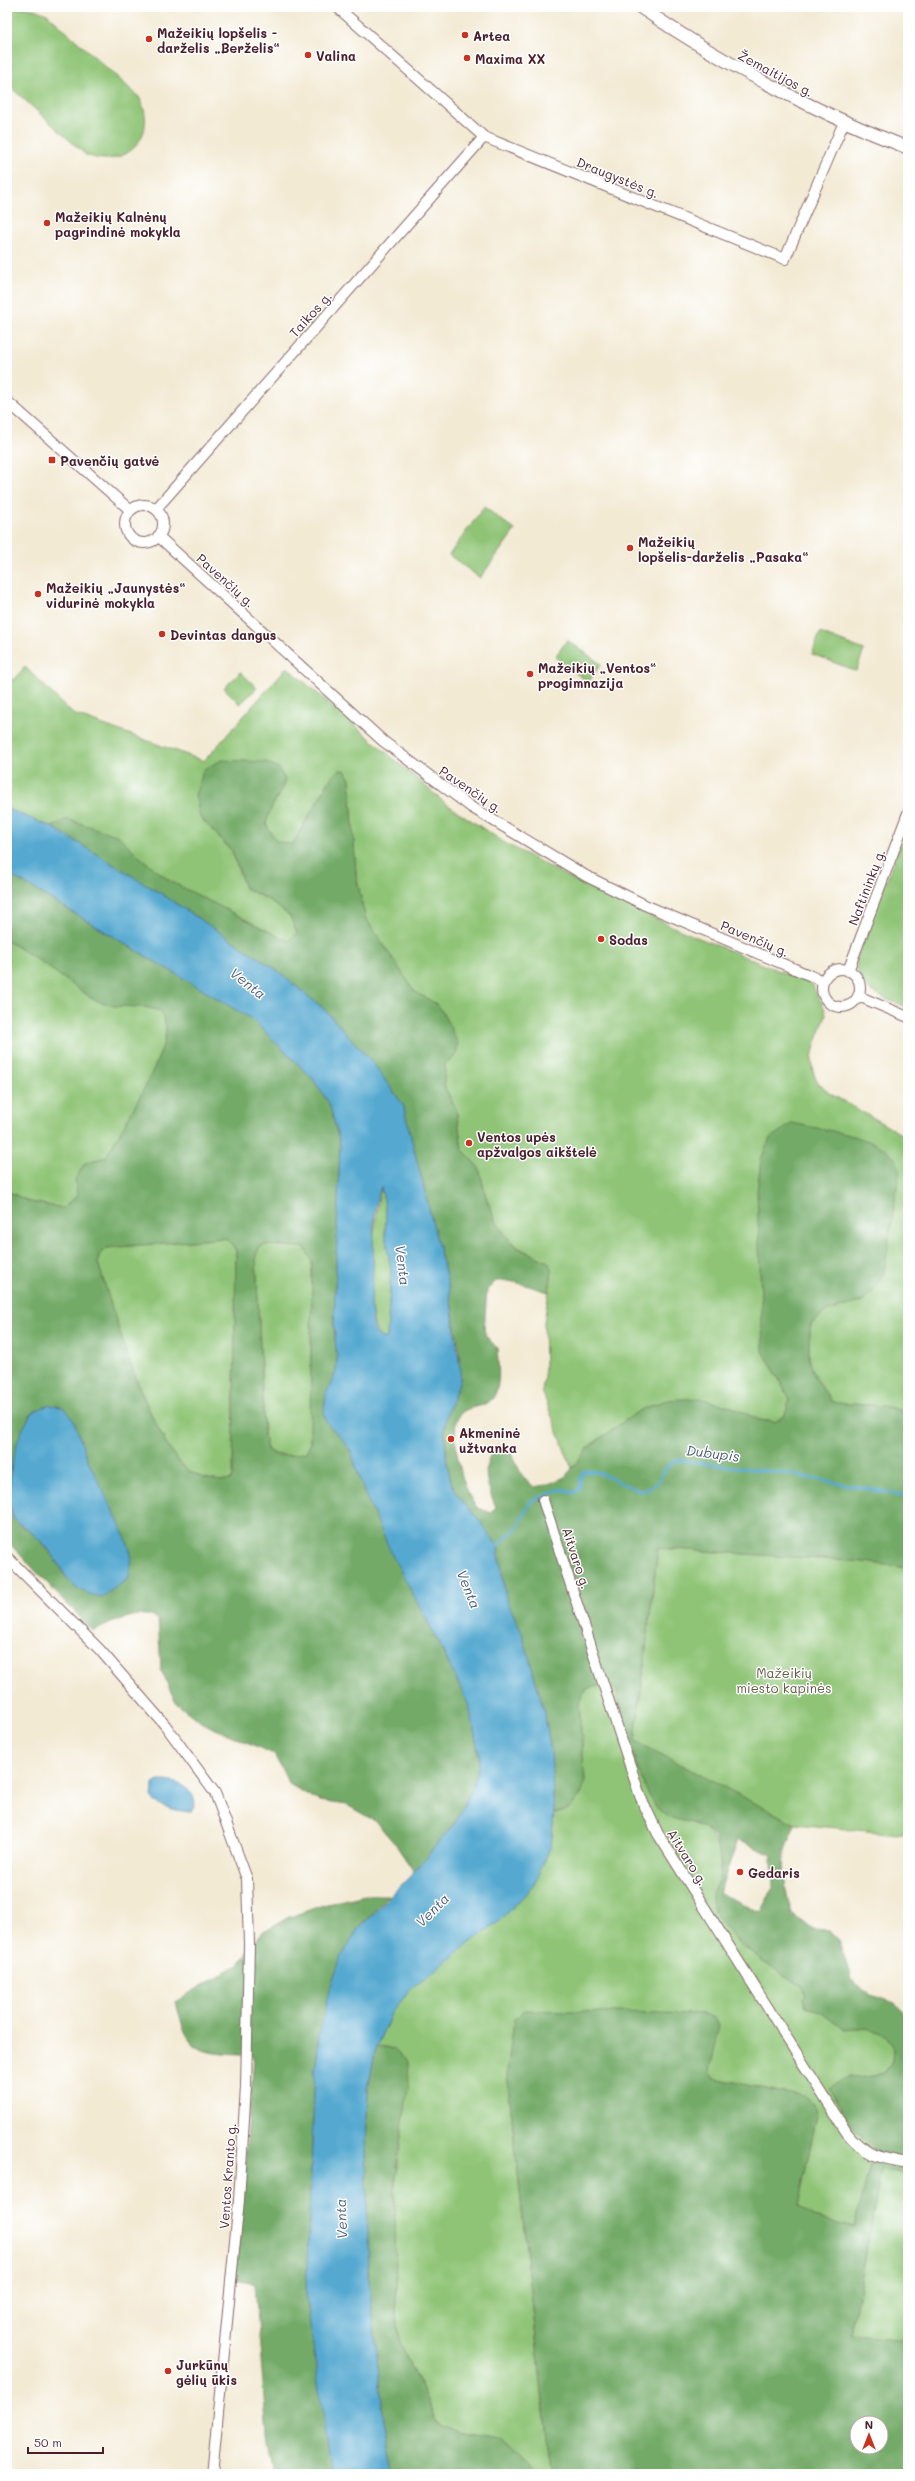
<svg xmlns="http://www.w3.org/2000/svg" width="915" height="2481" font-family="Mali,sans-serif">
<style>
.green{fill:#8fc476;stroke:#6c7250}
.forest{fill:#73aa67;stroke:#5e6449;fill-rule:evenodd}
.water{fill:#54a9d0;stroke:#4f647e;fill-rule:evenodd}
.lines{fill:none;stroke-linecap:round;stroke-linejoin:round}
.stream{stroke:#54a9d0;stroke-width:3}
.minor-casing{stroke:#856666;stroke-width:12}
.major-casing{stroke:#856666;stroke-width:14}
.minor{stroke:#fff;stroke-width:10}
.major{stroke:#fff;stroke-width:12}
.poi-dot{fill:#c8321e;stroke:#fff;stroke-width:1.5}
.labels{text-anchor:middle;dominant-baseline:central;stroke-width:3;stroke-linejoin:round;paint-order:stroke}
.poi-label{font-size:13px;font-weight:bold;fill:#4a1f2b;stroke:#fff;text-anchor:start}
.street-label{font-size:13px;fill:#4a1f2b;stroke:#fff}
.park-label{font-size:13px;fill:#625945;stroke:#fff}
.water-label{font-size:14px;font-style:italic;fill:#4e5d75;stroke:#fff}
</style>
<rect width="100%" height="100%" fill="#fff"/>
<filter id="ink" filterUnits="userSpaceOnUse"><feTurbulence type="fractalNoise" baseFrequency=".025" numOctaves="2"/><feDisplacementMap in="SourceGraphic" scale="8" xChannelSelector="R" yChannelSelector="G"/><feConvolveMatrix kernelMatrix="1 2 1 2 8 2 1 2 1" color-interpolation-filters="sRGB"/></filter>
<filter id="wash" filterUnits="userSpaceOnUse"><feTurbulence type="fractalNoise" baseFrequency=".012" numOctaves="4" result="noise"/><feDisplacementMap in="SourceGraphic" scale="16" xChannelSelector="R" yChannelSelector="G"/><feGaussianBlur stdDeviation="0.9" result="paint"/><feColorMatrix in="noise" values="0 0 0 0 0 0 0 0 0 0 0 0 0 0 0 0 0 1.4 0 .05"/><feComposite in="paint" operator="in"/></filter>
<g filter="url(#wash)">
<rect width="100%" height="100%" fill="#f3ead4"/>
<path class="green" d="M18,7L34,9L47,14L139,97C160,135 126,171 86,155L7,84V11Z
M484,507L515,530L480,578L449,555Z
M820,633L864,650L856,671L812,654Z
M567,640L601,664L588,682L555,657Z
M25,667L73,714L204,761L287,667L445,803L505,843L574,880L680,930L813,985C816,996 824,1003 826,1014C817,1045 798,1069 829,1093L908,1138V1414C882,1401 860,1407 832,1402C809,1370 806,1363 811,1324L825,1312L863,1301L884,1273L763,1351L790,1399L785,1415L775,1422L759,1420L732,1407L667,1400L640,1410L591,1445L572,1468L542,1391L545,1368L544,1322L552,1271L548,1262L519,1248L506,1236L495,1220L486,1197L479,1168L462,1149L456,1109L444,1085L445,1065L456,1055L435,1003L415,992L365,917L356,875L350,779L331,778L292,845L276,841L266,824L269,809L280,795L218,837L232,851L245,888L269,900L290,916L297,933L288,942L170,881L141,858L119,836L60,822L52,827L7,809V675L13,680Z
M241,672L257,688L240,704L224,688Z
M908,825V1008C883,997 858,993 856,960Z
M7,941L114,1006L145,1007L162,1011C163,1017 166,1024 166,1029C166,1057 121,1130 106,1157L85,1163L77,1196L63,1208L30,1202L7,1191Z
M381,1186L386,1211L385,1233L391,1271L387,1337L384,1339C359,1328 376,1211 381,1186Z
M225,1238L231,1243L236,1251L233,1476L231,1480C216,1483 194,1477 183,1466C172,1455 165,1441 158,1428C131,1376 116,1319 98,1263L99,1255L106,1248Z
M265,1245L304,1247L312,1261L310,1444L306,1452C296,1455 273,1459 267,1448C265,1444 265,1439 264,1436L256,1256L259,1247Z
M658,1548L865,1562L908,1568V1835L795,1824L635,1741Z
M595,1685L613,1688L617,1692L639,1769L684,1820L705,1828L719,1849L721,1873L713,1893L714,1911L742,1946L802,1986L806,1995V2008L820,2012L844,2029L867,2027L884,2034L893,2046L892,2063L884,2073L873,2076L849,2077L855,2130L874,2148L855,2227L813,2217L798,2205L817,2115L803,2097L714,2078L710,2071L719,2026L507,2073L551,2474H533L527,2464L500,2439L457,2432L436,2421L401,2345L396,2316L395,2177L400,2154L393,2049L376,2047L391,2014L410,1990L439,1966L551,1846L554,1814L567,1811L585,1781L579,1705C581,1694 585,1689 595,1685Z
M881,2169L908,2174V2340L851,2335Z"/>
<path class="forest" d="M222,760L266,762L279,768L285,780C279,799 270,805 266,824L276,841L292,845L331,778L338,770H345L350,779L356,875L365,917L415,992L435,1003L441,1009L458,1043L456,1055L445,1065L444,1086L456,1109L462,1149L479,1168L486,1197L495,1220L506,1236L518,1248L548,1262L552,1271L549,1292C531,1288 515,1279 496,1281L487,1290L484,1329L486,1336L497,1348C498,1367 505,1402 479,1406C471,1408 463,1409 458,1417C449,1431 463,1496 477,1507C481,1510 487,1511 491,1513L496,1507C487,1486 479,1465 497,1446H507L522,1475L534,1487L546,1485L565,1477L591,1445L640,1410L667,1400L700,1398L732,1407L759,1420L775,1422L785,1415L790,1399L763,1351L757,1192L761,1159L770,1138L793,1123C821,1130 879,1135 896,1160C899,1164 899,1171 899,1175L884,1273L875,1289L863,1301L825,1312L811,1324C806,1363 809,1370 832,1402C860,1407 882,1401 908,1414V1568L865,1562L658,1548L635,1741L795,1824L785,1850L784,1876L788,1901L792,1913L813,1930L830,1931L840,1941L851,1980L874,1996L894,2003L908,2016V2174L881,2170L851,2335L908,2340V2474H551L507,2073L514,2019L525,2010L704,2014L715,2018L719,2026L710,2071L714,2078L804,2097L814,2105L817,2115L798,2205L813,2217L855,2227L874,2148L855,2130L828,2088L849,2077L873,2076L884,2073L892,2063L893,2046L884,2034L867,2027L844,2029L820,2012L806,2008L803,1999L806,1995L802,1986C777,1970 707,1930 712,1895C713,1890 716,1886 718,1881C722,1869 721,1851 715,1840C701,1816 677,1826 660,1811C639,1791 625,1722 617,1692L613,1688C594,1685 584,1683 579,1705L585,1781C582,1799 572,1810 554,1814L551,1752L544,1710L522,1633L506,1599L498,1547L479,1520L458,1496L451,1482L447,1464L444,1429L447,1414L460,1380L459,1349L449,1288L403,1105L373,1063L324,1009L274,968L160,893L52,827L67,819L119,836L141,858L170,881L288,941L297,933L290,916L269,900L245,888L232,851L200,817L195,795L204,769ZM738,1840L772,1855L773,1888L760,1912L719,1893ZM857,2423H881V2447H857Z
M7,873L253,1020L313,1079L329,1103L340,1143L334,1326L337,1359L336,1372L324,1405L327,1423L344,1441L351,1452L365,1494L469,1706L480,1759L473,1787L457,1820L414,1872L396,1845L375,1821L347,1805L319,1801L289,1784L274,1754L202,1723L176,1703L161,1670L158,1619C140,1607 111,1624 93,1631L7,1541V1191L30,1202L63,1208L77,1196L75,1179L85,1163L106,1157C121,1130 166,1057 166,1029C166,1024 163,1017 161,1011L145,1007L114,1006L94,1000L31,955L7,941ZM225,1238L231,1243L236,1250L233,1476L231,1480C216,1483 194,1477 183,1466C172,1455 165,1441 158,1428C131,1376 116,1319 98,1263L99,1255L106,1248ZM265,1245L304,1247L312,1261L310,1444L306,1452C296,1455 274,1459 267,1449C265,1445 265,1439 264,1436L256,1256L259,1247ZM50,1405L64,1408L107,1502L70,1583C58,1567 50,1548 34,1535C28,1530 16,1524 13,1518C1,1494 16,1435 31,1415C35,1410 44,1407 50,1405Z
M365,1895H389L358,1929L319,2035L315,2072L306,2293L331,2474H275L267,2436L255,2284L235,2280L254,2056C203,2052 188,2059 176,2001L239,1964L262,1932L287,1918L323,1905Z
M376,2047L393,2049L408,2062L409,2083L395,2177L396,2316L401,2345L436,2421L457,2432L500,2439L527,2464L533,2474H395L384,2421L369,2282L366,2147L368,2089Z"/>
<path class="water" d="M7,809L52,827L160,893L274,968L324,1009L373,1063L403,1105L449,1288L460,1367V1380L447,1414L444,1429L447,1464L451,1482L458,1496L479,1520L498,1547L506,1599L522,1633L544,1710L551,1752L554,1814L551,1846L533,1886L506,1915L410,1990L391,2014L376,2047L368,2089L366,2147L369,2282L384,2421L395,2474H331L328,2456L306,2293L315,2072L319,2035L329,1991L341,1958L358,1929L414,1872L457,1820L473,1787L480,1759L469,1706L436,1637L393,1557L365,1494L351,1452L344,1441L327,1423L324,1414L326,1394L336,1372L337,1359L334,1326L340,1143L329,1103L313,1079L253,1020L7,873ZM381,1187L386,1211L385,1233L391,1271L387,1337L384,1339C379,1337 376,1334 374,1328C369,1309 372,1292 373,1273C374,1245 371,1212 381,1187Z
M50,1405L65,1408L74,1421L87,1458L122,1529L131,1553L129,1578L102,1597C68,1592 66,1573 48,1549C39,1537 24,1528 13,1518C6,1486 11,1443 31,1415C35,1410 44,1407 50,1405Z
M158,1781C176,1780 196,1787 195,1807L192,1812C180,1812 160,1807 152,1799L153,1784Z"/>
<g class="lines">
<path class="stream" d="M494,1549L518,1526L531,1501L562,1489L574,1493L580,1488V1479L584,1471L597,1472L642,1492L658,1482L667,1467L676,1460L783,1473L908,1496"/>
</g>
</g>
<g filter="url(#ink)">
<g class="lines">
<defs>
<path id="minor" d="M337,7L484,137L785,259L844,122
M7,401L130,510
M125 524a19 19 0 1 1 38 0a19 19 0 1 1-38 0Z
M156,509L484,137
M158,536L383,741L471,807L586,876L645,905L823,981
M822 988a19 19 0 1 1 38 0a19 19 0 1 1-38 0Z
M848,971L908,813
M858,996L908,1017
M543,1500L640,1796L658,1834L847,2133C866,2156 879,2158 908,2163
M7,1557L100,1650L165,1725L215,1793L247,1879L249,1944L246,2087L239,2200L212,2474"/>
<path id="major" d="M640,7C725,65 813,111 908,148"/>
</defs>
<use href="#minor" class="minor-casing"/>
<use href="#major" class="major-casing"/>
<use href="#minor" class="minor"/>
<use href="#major" class="major"/>
</g>
</g>
<g class="poi-dot">
<circle cx="465" cy="35" r="4"/>
<circle cx="149" cy="39" r="4"/>
<circle cx="308" cy="55" r="4"/>
<circle cx="467" cy="58" r="4"/>
<circle cx="47" cy="223" r="4"/>
<rect x="48" y="456" width="8" height="8" rx="2"/>
<circle cx="630" cy="548" r="4"/>
<circle cx="38" cy="594" r="4"/>
<circle cx="162" cy="634" r="4"/>
<circle cx="530" cy="674" r="4"/>
<circle cx="601" cy="939" r="4"/>
<circle cx="469" cy="1143" r="4"/>
<circle cx="451" cy="1439" r="4"/>
<circle cx="740" cy="1872" r="4"/>
<circle cx="168" cy="2371" r="4"/>
</g>
<g class="labels">
<g class="poi-label">
<text x="157" y="32">Mažeikių lopšelis -<tspan x="157" dy="15">darželis „Berželis“</tspan></text>
<text x="473" y="35">Artea</text>
<text x="316" y="55">Valina</text>
<text x="475" y="58">Maxima XX</text>
<text x="55" y="216">Mažeikių Kalnėnų<tspan x="55" dy="15">pagrindinė mokykla</tspan></text>
<text x="60" y="460">Pavenčių gatvė</text>
<text x="638" y="541">Mažeikių<tspan x="638" dy="15">lopšelis-darželis „Pasaka“</tspan></text>
<text x="46" y="587">Mažeikių „Jaunystės“<tspan x="46" dy="15">vidurinė mokykla</tspan></text>
<text x="170" y="634">Devintas dangus</text>
<text x="538" y="667">Mažeikių „Ventos“<tspan x="538" dy="15">progimnazija</tspan></text>
<text x="609" y="939">Sodas</text>
<text x="477" y="1136">Ventos upės<tspan x="477" dy="15">apžvalgos aikštelė</tspan></text>
<text x="459" y="1432">Akmeninė<tspan x="459" dy="15">užtvanka</tspan></text>
<text x="748" y="1872">Gedaris</text>
<text x="176" y="2364">Jurkūnų<tspan x="176" dy="15">gėlių ūkis</tspan></text>
</g>
<g class="street-label">
<text transform="translate(776 73) rotate(28)">Žemaitijos g.</text>
<text transform="translate(618 177) rotate(22)">Draugystės g.</text>
<text transform="translate(310 314) rotate(-48)">Taikos g.</text>
<text transform="translate(226 580) rotate(42)">Pavenčių g.</text>
<text transform="translate(471 789) rotate(34)">Pavenčių g.</text>
<text transform="translate(866 887) rotate(-69)">Naftininkų g.</text>
<text transform="translate(755 938) rotate(23)">Pavenčių g.</text>
<text transform="translate(577 1558) rotate(72)">Aitvaro g.</text>
<text transform="translate(688 1857) rotate(58)">Aitvaro g.</text>
<text transform="translate(227 2176) rotate(-86)">Ventos Kranto g.</text>
</g>
<g class="park-label">
<text x="784" y="1672">Mažeikių<tspan x="784" dy="15">miesto kapinės</tspan></text>
</g>
<g class="water-label">
<text transform="translate(248 983) rotate(38)">Venta</text>
<text transform="translate(403 1265) rotate(83)">Venta</text>
<text transform="translate(713 1453) rotate(7)">Dubupis</text>
<text transform="translate(469 1589) rotate(68)">Venta</text>
<text transform="translate(432 1910) rotate(-45)">Venta</text>
<text transform="translate(341 2219) rotate(-92)">Venta</text>
</g>
</g>
<rect width="915" height="2481" fill="none" stroke="#fff" stroke-width="24"/>
<g transform="translate(869 2435)"><circle r="19" fill="#ffffff" stroke="#b7a5aa"/>
<path d="M0-3L7 15L0 10L-7 15Z" fill="#c8321e"/>
<text y="-6" font-size="11" font-weight="bold" text-anchor="middle" fill="#4a1f2b">N</text>
</g>
<path d="M28 2447v6h75v-6" fill="none" stroke="#4a1f2b" stroke-width="2"/>
<text x="34" y="2447" font-size="12" fill="#4a1f2b" stroke="#ffffff" stroke-width="3" paint-order="stroke">50 m</text>
</svg>
